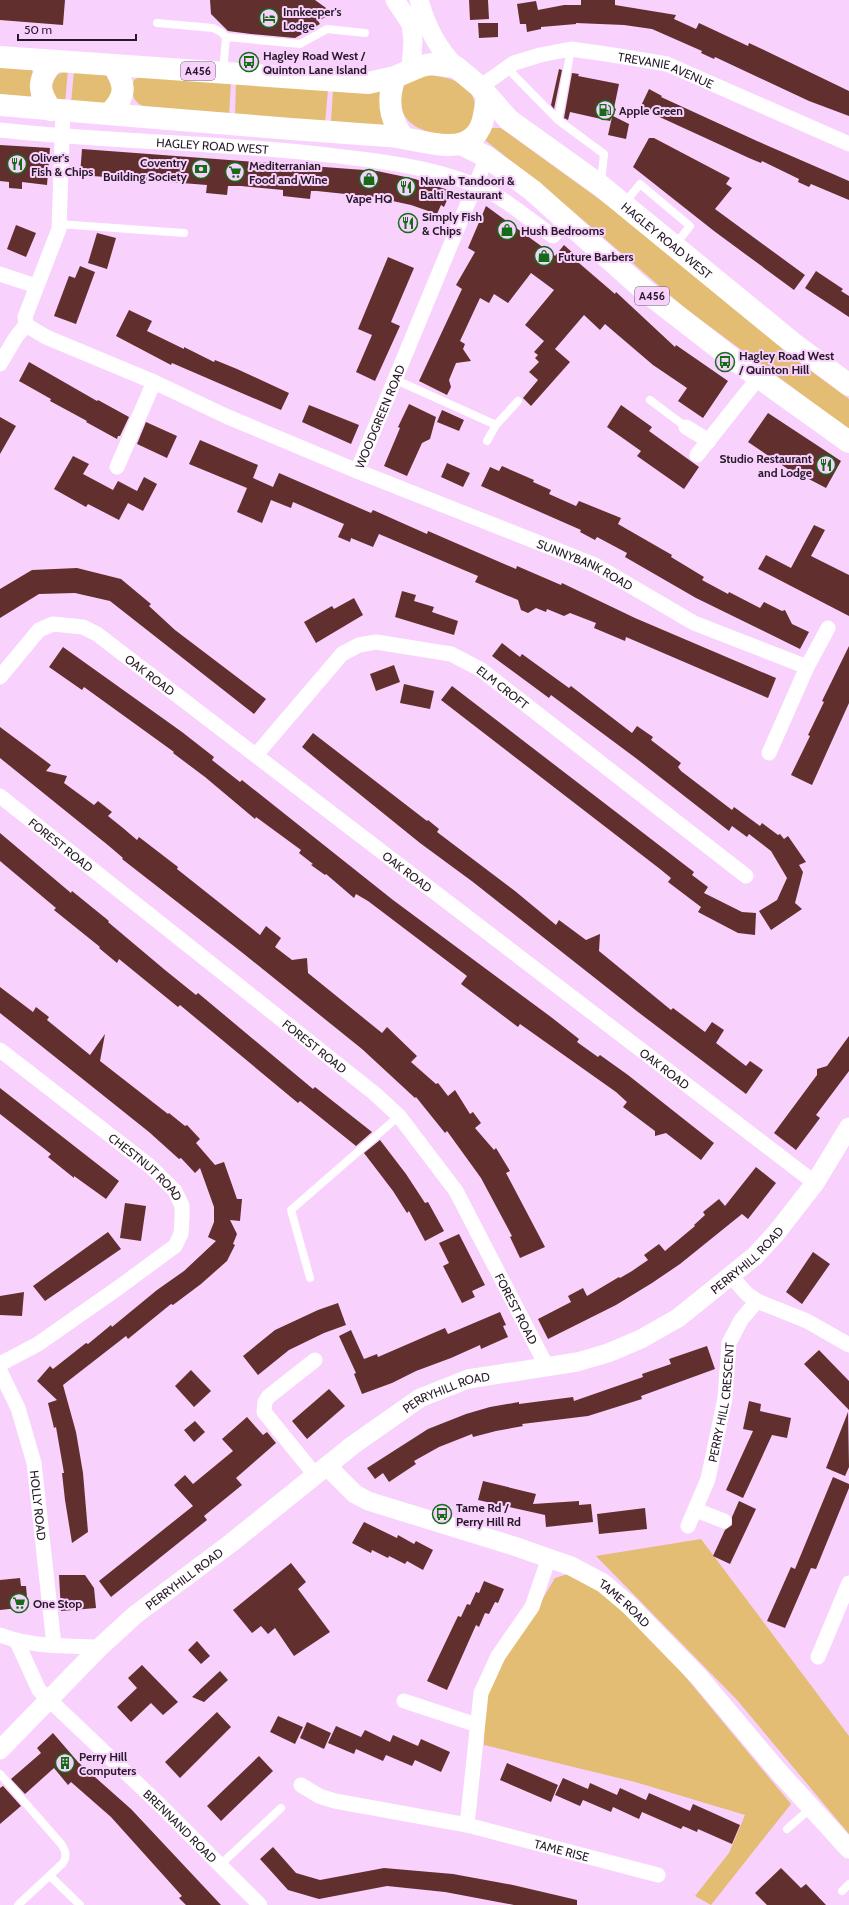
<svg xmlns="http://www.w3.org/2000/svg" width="849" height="1905" font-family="Cabin,sans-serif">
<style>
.green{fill:#e3bd74}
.building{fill:#61302e}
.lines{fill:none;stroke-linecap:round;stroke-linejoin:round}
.service{stroke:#fff;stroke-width:8}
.minor{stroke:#fff;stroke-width:15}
.tertiary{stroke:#fff;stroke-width:19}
.trunk{stroke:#fff;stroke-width:22}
.labels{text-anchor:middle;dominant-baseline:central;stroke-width:4;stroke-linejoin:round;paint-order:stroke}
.shield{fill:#f8d1fd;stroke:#665069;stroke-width:1}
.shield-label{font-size:11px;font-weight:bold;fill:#281929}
.poi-label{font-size:12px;font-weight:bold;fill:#281929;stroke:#f8d1fd;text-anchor:start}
.street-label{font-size:12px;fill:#281929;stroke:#f8d1fd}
</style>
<rect width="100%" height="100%" fill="#f8d1fd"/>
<path class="green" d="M0,67L32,70C35,82 37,92 26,101L0,98Z
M68,70L65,103C51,98 49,86 57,75Z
M74,71L113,76L111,103H71Z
M429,75C448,77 474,83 475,106C476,114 473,123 467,129C460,135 452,134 444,134C423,133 398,123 401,97C402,93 402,87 406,83C411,79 423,77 429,75Z
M139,77L231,82L229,117L144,107C132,101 130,92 134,80Z
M236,82L328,90L325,123L235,117Z
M333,90H384L387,126L331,122Z
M491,128H501L610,207L807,368L849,399V429L686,309L568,207L485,140Z
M701,1539L849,1736V1834L737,1700L596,1556Z
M568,1574L590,1582L659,1645L791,1804L711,1905L695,1896L729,1853L745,1815L635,1782L484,1745L485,1694L500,1660L530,1620L555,1578Z"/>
<path class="building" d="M0,0H65L63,25L0,20Z
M210,0H315L333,13L318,21L320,24L295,38L251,34L228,31L211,14Z
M469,0H488L489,19L470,20Z
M581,0H615V5L676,15L674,19L696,29L699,23L748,46L749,43L764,50L849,91V116L809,101L715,57L714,59L701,53L702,51L652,29L624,25L576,23V24L541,27V29L527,32L526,24H520L517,4L536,1L538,10L564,5H581Z
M478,23H498V37L479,38Z
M559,69L562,70L554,109L551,105Z
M572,73L579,74L578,76L619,84L614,108L616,109L613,116L629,124L626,139L608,135L612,117L610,121L570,112L568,120L564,118Z
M649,89L662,96L661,97L757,141L849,181V200L811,184L809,187L798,182L799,179L762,161L761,163L749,158L640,108Z
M649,138H654L730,178L726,184L732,188L715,209L805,275L794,290L714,231L633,167Z
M0,145L50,148L47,185L22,182V189L9,188V182L0,181Z
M82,149L377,171L415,179L451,191L444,207L441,205L437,214L411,205L374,197L317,191H311L310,199L283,196V190L241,186H228L227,195L206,193L207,185L80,175Z
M486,206L555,256L564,245L574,254L572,257L615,294L616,292L675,347L676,345L728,381L703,418L678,401L687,388L653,365L605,324L600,330L584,315L555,349L570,362L531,406L523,398L538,380L529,372L539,362L535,358L538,355L534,352L544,341L525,325L554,290L531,273L508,303L494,294L489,303L480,298L460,341L465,344L463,349L471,361L456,363L449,380L451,387L447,395L419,381L462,289L456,285L475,252L468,248Z
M16,225L36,233L26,257L7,249Z
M97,233L116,238L107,269L88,263Z
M388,257L414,268L391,322L400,326L375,381L356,372L372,335L358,329Z
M80,266L95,272L76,324L54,316L69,276L75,278Z
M816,271L843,289L841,291L849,296V317L805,288Z
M129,310L152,321L147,331L184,349V347L214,362L215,360L237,369L289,393L281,410L172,363L171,365L116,336Z
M29,362L97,401L98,400L129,417L120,436H118L117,439L86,422L87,421L50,401L51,399L19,381Z
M409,404L436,417L430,439L422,443L407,476L384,466L400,428L398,427Z
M309,405L359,425L351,444L302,422Z
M621,405L652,427L649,431L699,467L684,489L637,456L641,451L607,427Z
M442,410L464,420L459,431L437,422Z
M768,413L841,461L826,488L803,476L801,478L748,442Z
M0,417L16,426L0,454Z
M146,422L177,436L167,458L137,444Z
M200,440L258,465L253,478L273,487L279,473L371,513L373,510L427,534L428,531L516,569L517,566L561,585L562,583L635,618L776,678L768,698L626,637L625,641L594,628L596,623L570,613L564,616L547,609L546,612L536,608L528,613L521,610L518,600L475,582L478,576L379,534L373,547L351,538L350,542L338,537L344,524L293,502L291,508L271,500L262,523L237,512L247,488L189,464Z
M73,456L89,464L83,474L113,490L118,481L137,491L144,477L157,484L143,511L128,503L119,520L88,504L86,507L54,489Z
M447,463L470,473L463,487L441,477Z
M502,466L534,480L533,482L551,490L549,494L576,506L579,501L621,518L618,524L672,555L671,557L704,577L702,580L728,594L729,592L760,608L764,602L782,611L785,610L792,624L809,632L800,649L696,598L625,557L627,553L597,537L595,540L580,532L581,530L481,486L490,467L499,471Z
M814,525L825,530L811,556L849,575V616L758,569L766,555L791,568Z
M77,568L121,579L151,604L149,606L175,630L266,699L254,714L110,601L75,593L39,594L0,618V589L32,570Z
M402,591L416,595L414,601L434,607L432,612L458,621L454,635L395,617Z
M354,598L363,615L316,643L304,622L332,606L334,609Z
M502,643L520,657L522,654L569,688L571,686L632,733L637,726L653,737L651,740L681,763L678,767L681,771L732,810L734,807L760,826L762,823L778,835L780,834L784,839L788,836L806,862L799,865L803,872L795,903L802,909L771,930L759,911L777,900L787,878L771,851L749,834L747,837L732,826L729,831L637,759L551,695L549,698L492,656Z
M849,646V703L812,785L791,775L810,736L808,735L824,702L822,701Z
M63,647L182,732L214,757L212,760L240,782L242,780L393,900L551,1017L579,1039L577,1042L598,1057L600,1055L628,1075L714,1143L701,1160L666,1133L655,1136V1131L623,1107L627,1102L616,1092L520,1024L518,1027L461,984L467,976L368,901L356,894L354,898L326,874L325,875L311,865L313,864L299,853L301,850L256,817L255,819L205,777L173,753L174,752L84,687L82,690L49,667Z
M394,665L400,682L376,691L370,674Z
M404,684L434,691L430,709L400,703Z
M452,686L694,872L692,875L708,887L704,893L742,912L756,913L755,935L738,933L698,912L701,907L668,882L671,878L660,869L441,700Z
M0,727L51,765L46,771L67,776L64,783L94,805L98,801L112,812L108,816L123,828L137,840L139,837L178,867L177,869L260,935L266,926L281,938L275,947L292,960L307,958L308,973L382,1033L387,1027L417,1056L411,1062L436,1084L438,1083L448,1096L455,1090L470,1114L473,1112L481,1123L475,1128L494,1150L496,1148L510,1171L506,1173L545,1247L520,1258L510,1237L512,1236L481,1178L447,1131L445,1133L416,1097L415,1098L362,1049L244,954L122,859L123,858L109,846L0,758Z
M313,733L427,821L428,820L439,829L437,832L515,891L556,925L559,920L586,940L600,934L599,951L671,1010L673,1008L705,1032L712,1022L724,1030L716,1043L746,1066L750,1061L763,1070L746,1094L638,1012L473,882L420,843L326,767L302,747Z
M0,833L71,893L72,891L109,921L108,922L165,970L196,995L198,993L313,1089L315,1087L372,1132L356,1146L300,1101L298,1103L180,1005L178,1007L119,959L117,963L99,948L100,947L54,910L56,908L0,861Z
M0,987L33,1012L36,1007L49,1017L47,1020L90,1055L105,1034L100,1061L168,1114L169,1113L185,1126L187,1125L200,1139L196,1143L215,1165L224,1162L237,1199H242L240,1221L230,1220L237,1234L233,1244L235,1245L227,1261L201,1284L173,1305L171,1304L128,1339L126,1336L63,1385L76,1432L83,1473L88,1532L72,1543L65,1500L62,1473H64L56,1427L54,1428L48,1403L57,1400L37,1381L50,1366L53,1369L86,1343L88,1344L111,1325L112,1327L157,1290L184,1271L216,1241L208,1237L214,1222V1207L200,1168L195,1173L181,1158L179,1159L149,1132L0,1013Z
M849,1036V1071L816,1115L820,1118L796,1150L774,1133L817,1075V1069L827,1066Z
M0,1088L119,1181L106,1199L74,1176V1178L48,1157L51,1154L0,1114Z
M380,1140L406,1174L425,1203L428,1202L444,1231L425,1241L409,1211L407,1213L393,1191L364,1153Z
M756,1167L776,1183L748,1219L742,1214L680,1264L652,1283L616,1305L548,1339L538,1319L571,1302L568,1296L583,1288L587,1296L619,1277L620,1278L632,1271L648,1260L644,1255L659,1244L665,1251L695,1226L694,1225L705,1215L703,1212L719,1199L725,1206Z
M125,1203L146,1206L141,1241L120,1238Z
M108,1232L121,1249L45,1301L33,1286Z
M459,1234L485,1285L472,1291L475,1297L462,1303L443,1266L449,1263L439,1243Z
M813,1252L830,1264L802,1304L786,1292Z
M24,1292L22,1316L0,1315V1296Z
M338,1303L346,1325L324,1333L289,1350L258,1375L243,1356L275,1330L318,1310Z
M500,1312L506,1325L503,1326L508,1337L481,1349L480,1345L451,1358L416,1371L392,1383L362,1394L354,1374L356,1373L339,1336L351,1330L364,1359L377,1354L378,1357L445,1328L448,1334Z
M707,1346L715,1369L641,1396L642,1399L588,1416L522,1424L523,1426L496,1431L473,1437L472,1434L439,1447L414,1461L416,1464L389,1482L383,1473L375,1479L367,1468L428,1429L466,1414L490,1407L519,1402V1404L573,1397L574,1401L643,1377L642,1374L671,1364L669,1359Z
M819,1350L849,1381V1410L804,1364Z
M191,1370L211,1391L194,1407L175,1386Z
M329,1389L345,1406L307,1439L292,1421Z
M749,1401L761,1404L760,1411L791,1418L787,1438L772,1435L743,1498L726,1490L753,1431L743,1429Z
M848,1412L849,1467L845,1476L826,1468Z
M247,1417L263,1435L267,1432L276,1443L236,1478L242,1485L204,1516L207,1520L111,1597L99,1581L193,1506L174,1485L185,1475L193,1484L233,1451L222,1439Z
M195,1421L205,1432L194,1442L184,1430Z
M833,1477L849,1484V1488L816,1569L811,1568L785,1628L767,1621L791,1567L795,1569Z
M483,1481L536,1494L533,1504L579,1501V1505L591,1504L593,1522L546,1527L545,1515L478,1500Z
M739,1501L756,1509L730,1564L713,1556L725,1530L732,1525V1517Z
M645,1508L647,1529L599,1534L597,1514Z
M364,1522L397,1538L398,1535L414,1544L416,1541L433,1550L423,1570L407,1561L405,1564L389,1556L388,1558L372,1550L371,1553L352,1543Z
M291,1563L306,1582L298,1589L330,1632L294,1656L275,1628L268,1634L261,1626L252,1633L233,1610Z
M59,1575H85L94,1588L96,1608L61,1611Z
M20,1578L21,1586H26L28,1607L0,1610V1580Z
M484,1581L504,1589L498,1603L495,1602L489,1614L485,1613L479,1627L476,1625L447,1690L427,1681L458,1616L461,1617L467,1604L470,1605L476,1592L479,1593Z
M197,1641L210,1656L201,1664L188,1650Z
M142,1665L178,1702L163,1715L151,1703L131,1722L117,1707L137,1688L128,1678Z
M220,1671L228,1680L204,1702L192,1697Z
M217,1712L231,1727L180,1778L165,1762Z
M278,1716L303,1727L295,1744L270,1732Z
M307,1722L331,1733L324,1749L300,1738Z
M336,1726L361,1737L365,1730L390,1742L393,1735L418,1746L421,1739L450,1752L441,1772L415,1760L412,1766L386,1755L383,1761L356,1749L354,1754L328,1743Z
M53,1733L78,1762L131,1809L221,1905H186L179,1898L182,1896L111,1817L71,1782L68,1785L54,1768L25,1794L11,1779L41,1753L37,1748Z
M259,1756L273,1771L221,1821L207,1806Z
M507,1763L558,1785L551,1802L500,1780Z
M563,1778L588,1789L590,1783L617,1795L620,1788L646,1800L649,1793L690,1811L693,1804L740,1825L732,1844L698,1829L697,1832L683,1826L681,1829L642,1812L639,1819L613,1807L611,1812L583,1800L580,1806L555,1795Z
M3,1786L21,1806L0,1824V1788Z
M273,1847L296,1873L320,1880L384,1868L453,1874L513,1885L577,1900V1905H514L445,1892L387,1886L319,1899L288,1890L260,1859Z
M781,1868L801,1888L806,1884L826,1905H767L755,1893Z"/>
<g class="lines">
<path class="service" d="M157,23L213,28L221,32L226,37L223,72
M226,37L300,44L327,29L365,33
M507,68L558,120L604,154L601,183
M558,120L571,49
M624,204L640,184L690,226L675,245
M59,224L184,233
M396,380L496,425L518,401
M650,400L686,427
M487,441L496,425
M310,1278L291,1210L399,1116
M0,1774L62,1845C66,1852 67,1856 63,1863L18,1905
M787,1829L811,1808
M220,1865L281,1808
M50,1876L80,1905
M842,1891L849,1884"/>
<g class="minor">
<path id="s1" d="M480,87L514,63L540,55L571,49L613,55L667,64L849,144"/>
<path id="s2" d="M63,111L59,229L25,317L26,325L46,337L154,382L228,417L357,471L595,565L694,623L807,667"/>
<path id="s3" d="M0,130C106,142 213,142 319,154C372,160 425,165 475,185C502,195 529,220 553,236L567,221"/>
<path d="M0,274L36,286"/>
<path d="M0,364L16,337L26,325"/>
<path d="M686,427L709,441"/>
<path d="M697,455L759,377"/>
<path d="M117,467L154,382"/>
<path id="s4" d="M357,471L487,157"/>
<path id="s5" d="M0,677L39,630L53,624L83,627L97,634L815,1183"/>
<path d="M769,753L807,667L828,628"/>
<path id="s6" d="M256,755L342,654L359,645L376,642L451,654L480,669L746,876"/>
<path id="s7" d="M0,796L374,1093L399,1116L456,1191L547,1367"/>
<path id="s8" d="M0,1050L151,1167L175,1191L182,1206V1217L181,1234L175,1246L118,1288L38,1344L0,1364"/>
<path d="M731,1276L747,1294L757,1301L807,1321L849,1345"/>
<path d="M315,1360L268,1397L265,1402L264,1412L316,1476"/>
<path id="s9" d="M0,1371L18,1408L34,1463L54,1645"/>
<path d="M696,1510L724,1521"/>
<path id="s10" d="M688,1526L708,1479L725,1398L729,1343L741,1320L757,1301"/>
<path d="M0,1635C31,1647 66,1646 100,1647"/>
<path id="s11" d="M17,1642L39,1690L161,1806L260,1905"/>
<path d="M818,1657L849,1583"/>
<path d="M404,1701L477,1725"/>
<path id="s12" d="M301,1785L319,1796L335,1801L467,1825L658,1875"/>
<path d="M467,1825L481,1693L498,1656L532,1607L549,1558"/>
</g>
<g class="tertiary">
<path d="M395,0L411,24L413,41L411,69"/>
<path d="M419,0C426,26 437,48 456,67"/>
<path id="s13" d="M327,1466L355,1494L368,1501L514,1546L571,1566L603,1583L629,1605L699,1677L778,1771L849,1849"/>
<path id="s14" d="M0,1750L100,1647L135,1615L231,1543L353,1445L420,1398L468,1379L577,1362L608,1353L641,1339L678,1318L755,1256L777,1232L815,1183L849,1127"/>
</g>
<g class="trunk">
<path id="s15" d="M0,57L368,83L395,77L421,66L432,64L456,67L480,87L509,120L601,186L794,344L849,385"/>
<path d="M395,77C387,99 389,116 402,136"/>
<path d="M0,105C129,116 259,127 388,136C408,137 444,150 463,143C484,135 484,116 487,96"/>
<path d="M51,110C37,88 37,81 54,61"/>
<path d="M109,114C127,95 126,86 113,65"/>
<path d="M461,144L487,157L532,190L644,290L729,356L849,442"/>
</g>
</g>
<defs>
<symbol id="hotel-ring" viewBox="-11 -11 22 22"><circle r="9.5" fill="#f8d1fd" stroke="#136c16" stroke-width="1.5"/><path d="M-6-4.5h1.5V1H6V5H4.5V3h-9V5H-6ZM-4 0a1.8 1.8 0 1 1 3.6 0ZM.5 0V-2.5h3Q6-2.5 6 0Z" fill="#136c16"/></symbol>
<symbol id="bus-ring" viewBox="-11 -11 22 22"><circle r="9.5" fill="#f8d1fd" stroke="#136c16" stroke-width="1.5"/><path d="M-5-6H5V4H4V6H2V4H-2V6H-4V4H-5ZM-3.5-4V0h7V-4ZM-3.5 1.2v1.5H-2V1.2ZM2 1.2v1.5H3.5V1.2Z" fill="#136c16"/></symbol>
<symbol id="fuel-ring" viewBox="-11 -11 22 22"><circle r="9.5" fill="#f8d1fd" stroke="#136c16" stroke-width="1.5"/><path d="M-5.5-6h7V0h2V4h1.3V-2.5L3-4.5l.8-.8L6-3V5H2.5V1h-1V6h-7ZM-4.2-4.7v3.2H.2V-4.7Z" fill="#136c16"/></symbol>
<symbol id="restaurant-ring" viewBox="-11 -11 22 22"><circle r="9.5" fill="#f8d1fd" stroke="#136c16" stroke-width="1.5"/><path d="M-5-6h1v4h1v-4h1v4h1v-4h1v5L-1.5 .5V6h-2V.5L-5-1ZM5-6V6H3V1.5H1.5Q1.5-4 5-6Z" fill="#136c16"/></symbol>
<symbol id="bank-ring" viewBox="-11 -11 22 22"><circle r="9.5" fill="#f8d1fd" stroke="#136c16" stroke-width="1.5"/><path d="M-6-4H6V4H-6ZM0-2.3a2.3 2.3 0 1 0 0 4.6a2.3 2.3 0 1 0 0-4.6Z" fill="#136c16"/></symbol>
<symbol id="supermarket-ring" viewBox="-11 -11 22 22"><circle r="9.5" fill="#f8d1fd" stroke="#136c16" stroke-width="1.5"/><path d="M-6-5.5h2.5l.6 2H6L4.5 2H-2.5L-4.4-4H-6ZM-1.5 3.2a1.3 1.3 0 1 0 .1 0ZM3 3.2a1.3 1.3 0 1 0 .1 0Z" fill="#136c16"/></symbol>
<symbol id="shop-ring" viewBox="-11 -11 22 22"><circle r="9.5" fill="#f8d1fd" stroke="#136c16" stroke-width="1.5"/><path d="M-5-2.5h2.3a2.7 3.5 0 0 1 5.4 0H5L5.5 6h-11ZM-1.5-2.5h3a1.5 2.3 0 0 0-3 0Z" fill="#136c16"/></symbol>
<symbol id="building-ring" viewBox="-11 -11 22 22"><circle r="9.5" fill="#f8d1fd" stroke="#136c16" stroke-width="1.5"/><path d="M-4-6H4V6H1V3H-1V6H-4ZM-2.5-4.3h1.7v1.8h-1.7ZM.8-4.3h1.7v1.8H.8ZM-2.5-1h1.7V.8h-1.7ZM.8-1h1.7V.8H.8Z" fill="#136c16"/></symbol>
</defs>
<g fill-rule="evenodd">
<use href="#hotel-ring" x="258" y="7" width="22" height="22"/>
<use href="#bus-ring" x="238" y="51" width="22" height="22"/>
<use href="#fuel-ring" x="594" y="99" width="22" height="22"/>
<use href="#restaurant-ring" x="6" y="153" width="22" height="22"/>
<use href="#bank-ring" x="190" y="158" width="22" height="22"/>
<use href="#supermarket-ring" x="224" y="161" width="22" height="22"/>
<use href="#shop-ring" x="358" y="168" width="22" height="22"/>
<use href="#restaurant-ring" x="395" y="176" width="22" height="22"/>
<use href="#restaurant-ring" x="397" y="212" width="22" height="22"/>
<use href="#shop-ring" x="496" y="219" width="22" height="22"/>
<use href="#shop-ring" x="533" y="245" width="22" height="22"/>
<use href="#bus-ring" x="714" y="351" width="22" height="22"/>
<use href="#restaurant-ring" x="815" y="454" width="22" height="22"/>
<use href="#bus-ring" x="431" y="1503" width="22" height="22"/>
<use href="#supermarket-ring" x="8" y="1592" width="22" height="22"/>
<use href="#building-ring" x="54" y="1752" width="22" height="22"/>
</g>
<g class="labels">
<g class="shield">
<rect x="181" y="62" width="34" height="18" rx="3"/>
<rect x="635" y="287" width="34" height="18" rx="3"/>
</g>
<g class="shield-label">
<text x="198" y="71">A456</text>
<text x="652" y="296">A456</text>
</g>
<g class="poi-label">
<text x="283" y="11">Innkeeper's<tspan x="283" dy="14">Lodge</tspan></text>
<text x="263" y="55">Hagley Road West /<tspan x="263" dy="14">Quinton Lane Island</tspan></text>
<text x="619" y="110">Apple Green</text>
<text x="31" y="157">Oliver's<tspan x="31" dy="14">Fish &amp; Chips</tspan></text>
<text x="187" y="162" text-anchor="end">Coventry<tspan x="187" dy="14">Building Society</tspan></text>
<text x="249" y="165">Mediterranian<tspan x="249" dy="14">Food and Wine</tspan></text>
<text x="420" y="180">Nawab Tandoori &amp;<tspan x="420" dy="14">Balti Restaurant</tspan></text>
<text x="369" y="198" text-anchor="middle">Vape HQ</text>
<text x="422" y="216">Simply Fish<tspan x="422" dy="14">&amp; Chips</tspan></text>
<text x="521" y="230">Hush Bedrooms</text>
<text x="558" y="256">Future Barbers</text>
<text x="739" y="355">Hagley Road West<tspan x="739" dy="14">/ Quinton Hill</tspan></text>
<text x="812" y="458" text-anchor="end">Studio Restaurant<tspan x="812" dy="14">and Lodge</tspan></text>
<text x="456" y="1507">Tame Rd /<tspan x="456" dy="14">Perry Hill Rd</tspan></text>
<text x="33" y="1603">One Stop</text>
<text x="79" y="1756">Perry Hill<tspan x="79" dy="14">Computers</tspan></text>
</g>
<g class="street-label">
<text stroke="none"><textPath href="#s1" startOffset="198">TREVANIE AVENUE</textPath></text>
<text stroke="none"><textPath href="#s3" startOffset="213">HAGLEY ROAD WEST</textPath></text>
<text stroke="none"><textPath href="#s15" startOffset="734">HAGLEY ROAD WEST</textPath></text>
<text stroke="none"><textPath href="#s4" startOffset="59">WOODGREEN ROAD</textPath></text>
<text stroke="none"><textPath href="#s2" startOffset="829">SUNNYBANK ROAD</textPath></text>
<text stroke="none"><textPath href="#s5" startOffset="189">OAK ROAD</textPath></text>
<text stroke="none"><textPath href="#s6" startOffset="307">ELM CROFT</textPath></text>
<text stroke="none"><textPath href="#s7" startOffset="78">FOREST ROAD</textPath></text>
<text stroke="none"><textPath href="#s5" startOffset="513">OAK ROAD</textPath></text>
<text stroke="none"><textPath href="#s7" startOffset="402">FOREST ROAD</textPath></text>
<text stroke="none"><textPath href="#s5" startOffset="837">OAK ROAD</textPath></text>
<text stroke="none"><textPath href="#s8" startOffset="187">CHESTNUT ROAD</textPath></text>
<text stroke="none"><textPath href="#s14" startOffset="912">PERRYHILL ROAD</textPath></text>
<text stroke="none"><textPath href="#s7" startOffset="738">FOREST ROAD</textPath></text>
<text stroke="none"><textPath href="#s14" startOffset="576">PERRYHILL ROAD</textPath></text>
<text stroke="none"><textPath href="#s10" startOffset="129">PERRY HILL CRESCENT</textPath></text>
<text stroke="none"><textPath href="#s9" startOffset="141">HOLLY ROAD</textPath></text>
<text stroke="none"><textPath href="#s14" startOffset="252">PERRYHILL ROAD</textPath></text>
<text stroke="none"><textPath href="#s13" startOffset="333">TAME ROAD</textPath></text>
<text stroke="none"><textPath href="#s11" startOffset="249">BRENNAND ROAD</textPath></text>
<text stroke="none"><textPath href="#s12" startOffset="270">TAME RISE</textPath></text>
</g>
</g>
<path d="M18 34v6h118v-6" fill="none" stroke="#281929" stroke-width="2"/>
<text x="24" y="34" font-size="12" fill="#281929" stroke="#f8d1fd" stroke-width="3" paint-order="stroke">50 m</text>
</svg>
